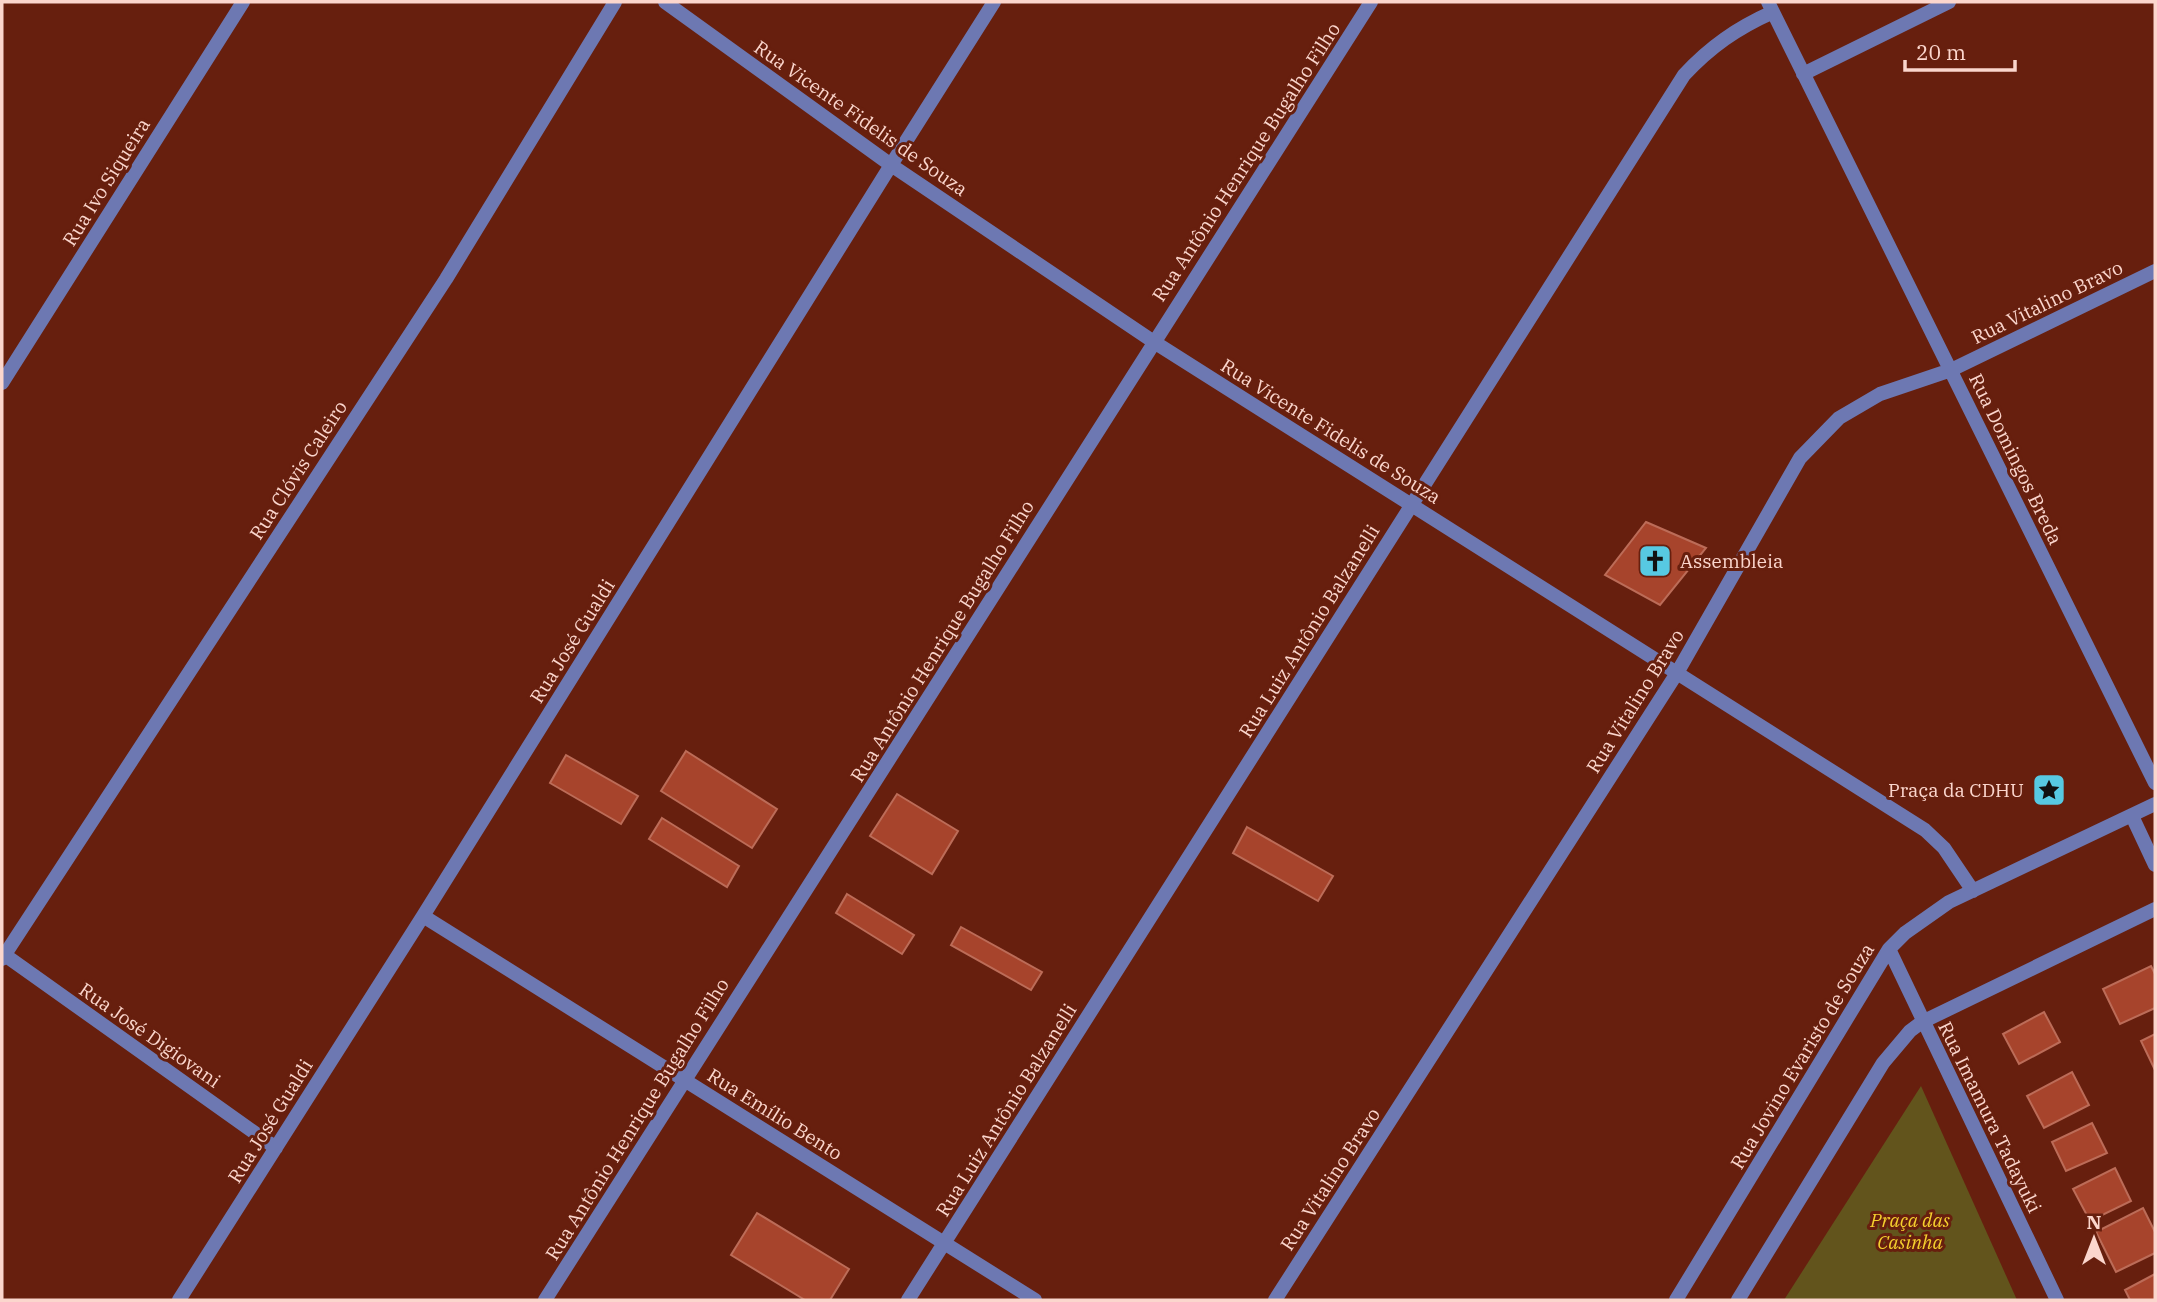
<svg xmlns="http://www.w3.org/2000/svg" width="2157" height="1302" font-family="'IBM Plex Serif',serif">
<style>
.green{fill:#62541c}
.building{fill:#a7442c;stroke:#bc6c58;stroke-width:2}
.lines{fill:none;stroke-linecap:round;stroke-linejoin:round}
.minor{stroke:#6d78b2;stroke-width:14}
.labels{text-anchor:middle;dominant-baseline:central;stroke-width:6;stroke-linejoin:round;paint-order:stroke}
.street-label{font-size:19px;fill:#fbd6cd;stroke:#671f0e}
.poi-label{font-size:19px;fill:#fbd6cd;stroke:#671f0e;text-anchor:start}
.park-label{font-size:19px;font-style:italic;fill:#f5d02e;stroke:#671f0e}
</style>
<rect width="100%" height="100%" fill="#671f0e"/>
<path class="green" d="M1921,1086L2017,1300H1784Z"/>
<path class="building" d="M1646,522L1706,548L1660,605L1605,575Z
M686,751L777,809L752,848L661,791Z
M566,755L638,796L621,824L550,783Z
M897,794L958,831L932,874L870,836Z
M662,818L739,866L727,887L649,839Z
M1247,827L1333,876L1318,901L1233,853Z
M847,894L914,935L902,954L836,913Z
M961,927L1042,972L1031,990L951,945Z
M2151,966L2155,974V1008L2120,1024L2103,989Z
M2044,1012L2060,1042L2019,1064L2003,1034Z
M2155,1034V1070L2141,1041Z
M2072,1072L2089,1105L2044,1128L2027,1096Z
M2092,1123L2107,1153L2066,1171L2052,1142Z
M2115,1168L2131,1201L2090,1221L2073,1189Z
M2143,1208L2155,1232V1253L2116,1272L2096,1232Z
M757,1213L849,1269L830,1300H805L731,1255Z
M2155,1274V1300H2130L2125,1290Z"/>
<g class="lines">
<path class="minor" d="M665,2L891,165L1154,342L1925,830L1944,848L1973,891
M1768,2L2155,783
M1803,74L1949,2
M2,383L243,2
M2132,816L2155,865
M423,916L1035,1300
M1889,949L2057,1300
M2,953L276,1148
M2,959L446,279L615,2
M179,1300L423,916L891,165L994,2
M545,1300L1371,2
M908,1300L1684,75C1710,47 1737,28 1773,12
M1275,1300L1677,673L1800,458L1839,418L1880,394L1951,370L2155,271
M1676,1300L1889,949L1905,933L1949,902L2155,804
M1738,1300L1883,1063L1910,1031L1922,1022L2155,909"/>
</g>
<defs>
<symbol id="church-square" viewBox="-11 -11 22 22"><rect x="-9" y="-9" width="18" height="18" rx="4" fill="#57c9e2" stroke="#671f0e"/><path d="M-1.2-6h2.4v3.5h3.3v2.4h-3.3V6h-2.4V-.1h-3.3v-2.4h3.3Z" fill="#111"/></symbol>
<symbol id="sight-square" viewBox="-11 -11 22 22"><rect x="-9" y="-9" width="18" height="18" rx="4" fill="#57c9e2" stroke="#671f0e"/><path d="M0-6L1.8-2.2L6-1.7L2.9 1.2L3.7 5.4L0 3.3L-3.7 5.4L-2.9 1.2L-6-1.7L-1.8-2.2Z" fill="#111"/></symbol>
</defs>
<g fill-rule="evenodd">
<use href="#church-square" x="1636" y="542" width="38" height="38"/>
<use href="#sight-square" x="2030" y="771" width="38" height="38"/>
</g>
<g class="labels">
<g class="street-label">
<text transform="translate(861 118) rotate(35)">Rua Vicente Fidelis de Souza</text>
<text transform="translate(1246 162) rotate(-57)">Rua Antônio Henrique Bugalho Filho</text>
<text transform="translate(106 182) rotate(-58)">Rua Ivo Siqueira</text>
<text transform="translate(2047 302) rotate(-26)">Rua Vitalino Bravo</text>
<text transform="translate(1331 431) rotate(32)">Rua Vicente Fidelis de Souza</text>
<text transform="translate(2016 459) rotate(64)">Rua Domingos Breda</text>
<text transform="translate(298 470) rotate(-57)">Rua Clóvis Caleiro</text>
<text transform="translate(1309 631) rotate(-58)">Rua Luiz Antônio Balzanelli</text>
<text transform="translate(572 641) rotate(-58)">Rua José Gualdi</text>
<text transform="translate(942 641) rotate(-58)">Rua Antônio Henrique Bugalho Filho</text>
<text transform="translate(1635 701) rotate(-58)">Rua Vitalino Bravo</text>
<text transform="translate(150 1035) rotate(35)">Rua José Digiovani</text>
<text transform="translate(1802 1056) rotate(-59)">Rua Jovino Evaristo de Souza</text>
<text transform="translate(1006 1110) rotate(-58)">Rua Luiz Antônio Balzanelli</text>
<text transform="translate(775 1114) rotate(32)">Rua Emílio Bento</text>
<text transform="translate(1990 1117) rotate(64)">Rua Imamura Tadayuki</text>
<text transform="translate(637 1119) rotate(-58)">Rua Antônio Henrique Bugalho Filho</text>
<text transform="translate(270 1121) rotate(-58)">Rua José Gualdi</text>
<text transform="translate(1330 1179) rotate(-57)">Rua Vitalino Bravo</text>
</g>
<g class="poi-label">
<text x="1680" y="561">Assembleia</text>
<text x="2024" y="790" text-anchor="end">Praça da CDHU</text>
</g>
<g class="park-label">
<text x="1910" y="1220">Praça das<tspan x="1910" dy="22">Casinha</tspan></text>
</g>
</g>
<rect width="2157" height="1302" fill="none" stroke="#fbd6cd" stroke-width="7"/>
<g transform="translate(2094 1239)" stroke="#671f0e" stroke-width="5" paint-order="stroke">
<path d="M0-5L12 26L0 18L-12 26Z" fill="#fbd6cd"/>
<text y="-10" font-size="19" font-weight="bold" text-anchor="middle" fill="#fbd6cd">N</text>
</g>
<path d="M1905 60v10h110v-10" fill="none" stroke="#fbd6cd" stroke-width="3.5"/>
<text x="1916" y="60" font-size="21" fill="#fbd6cd" stroke="#671f0e" stroke-width="5" paint-order="stroke">20 m</text>
</svg>
